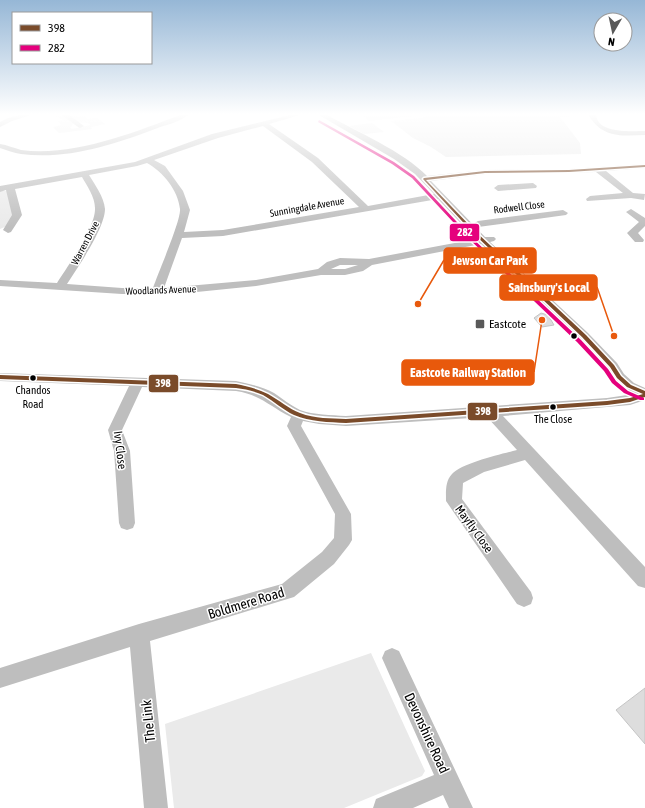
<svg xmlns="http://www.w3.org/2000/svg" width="645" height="808" font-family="'Asap Condensed',sans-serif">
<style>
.green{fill:#eaeaea}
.building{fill:#ddd;stroke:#c5c5c5}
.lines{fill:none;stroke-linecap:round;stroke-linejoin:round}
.minor{fill:#bebebe;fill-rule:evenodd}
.bus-1-casing{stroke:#fff;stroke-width:3}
.bus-2-casing{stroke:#fff;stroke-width:3}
.bus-1{fill:#7a4b2a;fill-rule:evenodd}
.bus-2{fill:#e5007d;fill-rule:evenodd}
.poi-dot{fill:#595959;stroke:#fff;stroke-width:1.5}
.bus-dot{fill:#000;stroke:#fff;stroke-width:1.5}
.labels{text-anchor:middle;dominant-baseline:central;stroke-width:3;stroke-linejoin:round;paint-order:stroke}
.far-street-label{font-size:10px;fill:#000;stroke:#fff}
.bus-label{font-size:11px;fill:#000;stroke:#fff}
.poi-label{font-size:12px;fill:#000;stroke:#fff;text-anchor:start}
.street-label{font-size:12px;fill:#000;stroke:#fff}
.near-street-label{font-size:14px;fill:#000;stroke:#fff}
.leader{fill:none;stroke:#e8590c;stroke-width:1.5}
.callout-dot{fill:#e8590c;stroke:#fff;stroke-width:1.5}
.callout{fill:#e8590c;stroke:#e8590c;stroke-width:1.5}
.callout-label{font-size:13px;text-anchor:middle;font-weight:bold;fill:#fff}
.line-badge{stroke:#fff;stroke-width:1.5}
.badge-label{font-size:11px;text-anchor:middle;font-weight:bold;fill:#fff}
</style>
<rect width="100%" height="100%" fill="#fff"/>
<path class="green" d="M53,115H63L73,123L72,126L70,127L72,129L91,125L88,123L78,122L68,115H76L79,117L83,116L88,119L97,118L105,124L91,127L92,129L59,133L53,127L61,125L58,121L63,120Z
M363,115H422L369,121Z
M431,115H586L560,117L580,143L581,154L446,157L431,147L413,138L391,121L422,118Z
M372,123L384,132L364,134L349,126Z
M0,191H7L13,214L7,226L0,229Z
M371,653L425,771L422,776L344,808H174L165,724Z"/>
<path class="building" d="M541,313L548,315L554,325L542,327L534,318Z
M645,688V744L616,710Z"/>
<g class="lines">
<path class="minor" d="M20,115H31L12,121L0,127V122L8,118Z
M62,115H69L84,126L80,128L78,127Z
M180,115H188C180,122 165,125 155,129C113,145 66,160 21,154C14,153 7,150 0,148V144C7,145 14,148 21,150C72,157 133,133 180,115Z
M290,115H300L269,124L318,158L368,206L434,194L415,174L394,159L319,115H327C356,131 404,152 427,176L485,170L569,169L645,164V168L606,171L633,193L645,194L644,200L631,198L587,201L586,199L590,196L623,193L596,172L485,174L431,181L485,237H494L496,239L494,241L490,242L588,333L617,363L624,374L634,383L645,388V400L630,405L503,416L645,567V588L638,586L525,460L484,472L463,483L462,499L531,592L533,598L531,604L524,607L517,604L446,501C446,492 445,481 452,474C462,463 502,454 517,450L487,417L346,426L319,424L303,421L301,426L351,514L352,540L349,545L334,564L294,597L150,641L168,808H144L130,647L0,688V668L139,624L282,584L322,552L334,538L335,514L287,426L291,417C270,407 261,395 236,391L142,387L122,430L130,451L135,523L133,528L127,530L121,528L119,523L114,451L108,430L129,386L0,381V373L236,381C249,384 262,386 274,393C283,399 290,405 300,410C314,415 331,415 346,416L607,398L634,394L624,389L614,380L607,369L580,339L481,244L372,265L363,271L345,275H321L256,286L177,294H122L0,286V280L57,283C67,267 96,227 95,208C95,197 87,186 82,177L15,189L22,215L11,232L8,233L3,230L12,215L6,190L0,192V186L135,162L212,134ZM263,126L312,162L359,207L223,230L184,232L190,210L183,191L165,166L154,160L218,138ZM147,163C163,172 178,190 180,209C181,221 158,273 153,288H122L67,284C78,267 105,228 105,209C104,197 95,185 89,175L137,166ZM438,199L476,239L369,259L340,258L327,262L318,269L256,280L164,288L182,238L223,236ZM340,265H358L345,269H331Z
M589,115H596C598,134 631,131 645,131V135C621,136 603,138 589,116Z
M533,183L537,186L536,188L498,191L494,188L498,185Z
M631,209L645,218V226L638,233L644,240L643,242H635L627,233L639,222L626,212Z
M563,210L568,213L566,215L478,227L473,224L478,221Z
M392,648L399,651L473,808H449L443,795L413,808H373L376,799L434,775L382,658L385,651Z"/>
<defs>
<path id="bus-1" d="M645,165V167L569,172L485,173L426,180L475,231L586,335L614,365L621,376L631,385L645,391V397L630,402L607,405L346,423C329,422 310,422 294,415C283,410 274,401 263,395C254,391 245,389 236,388L0,379V375L236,384C247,386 258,389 268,394C279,400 289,409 300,413C315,419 331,418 346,419L607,401L630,398L643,394L627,387L617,378L610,367L582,337L473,233L423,179L424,178L485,171L569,170Z"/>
<path id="bus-2" d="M319,120L394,162L414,176L470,236L581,340L608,369L616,381L628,391L644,398V400H640L624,393L612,383L604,371L577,342L468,238L412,178L392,164L318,122Z"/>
</defs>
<use href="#bus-1" class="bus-1-casing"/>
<use href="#bus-2" class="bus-2-casing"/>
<use href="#bus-1" class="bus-1"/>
<use href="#bus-2" class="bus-2"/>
</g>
<linearGradient id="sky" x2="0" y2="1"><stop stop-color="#96b7d6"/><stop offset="0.5" stop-color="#fff"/><stop offset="1" stop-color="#fff" stop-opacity="0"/></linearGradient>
<rect width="645" height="228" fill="url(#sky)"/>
<rect class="poi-dot" x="475" y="319" width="10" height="10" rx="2"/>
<g class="bus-dot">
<circle cx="574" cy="336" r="3.5"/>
<circle cx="33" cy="378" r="3.5"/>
<circle cx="553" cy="407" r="3.5"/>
</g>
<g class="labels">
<g class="far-street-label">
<text transform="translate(307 207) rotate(-10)">Sunningdale Avenue</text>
<text transform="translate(519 207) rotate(-7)">Rodwell Close</text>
<text transform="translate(85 243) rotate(-62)">Warren Drive</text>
<text transform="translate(161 290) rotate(-2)">Woodlands Avenue</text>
</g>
<g class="bus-label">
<text x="33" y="390">Chandos<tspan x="33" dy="14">Road</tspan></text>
<text x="553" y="419">The Close</text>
</g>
<g class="poi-label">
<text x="489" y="324">Eastcote</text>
</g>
<g class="street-label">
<text transform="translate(120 450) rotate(83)">Ivy Close</text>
<text transform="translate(474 529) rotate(54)">Mayfly Close</text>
</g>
<g class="near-street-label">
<text transform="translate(246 603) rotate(-17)">Boldmere Road</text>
<text transform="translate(148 721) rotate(-96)">The Link</text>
<text transform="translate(427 733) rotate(65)">Devonshire Road</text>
</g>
</g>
<path class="leader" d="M418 304L444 260M614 336L597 287M542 320L534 372"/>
<g class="callout-dot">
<circle cx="418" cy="304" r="4"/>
<circle cx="614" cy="336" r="4"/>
<circle cx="542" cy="320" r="4"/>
</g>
<g class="callout">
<rect x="444" y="248" width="92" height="25" rx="4"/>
<rect x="500" y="275" width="97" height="25" rx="4"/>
<rect x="402" y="360" width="132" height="25" rx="4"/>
</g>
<g class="callout-label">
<text x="490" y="265">Jewson Car Park</text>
<text x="549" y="292">Sainsbury's Local</text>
<text x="468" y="377">Eastcote Railway Station</text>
</g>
<g class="line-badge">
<rect x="449" y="223" width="31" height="19" rx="4" fill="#e5007d"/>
<rect x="148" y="374" width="31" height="19" rx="4" fill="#7a4b2a"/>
<rect x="467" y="402" width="31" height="19" rx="4" fill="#7a4b2a"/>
</g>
<g class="badge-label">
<text x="465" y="236">282</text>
<text x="163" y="387">398</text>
<text x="483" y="415">398</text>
</g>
<rect x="12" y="12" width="140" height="52" fill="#ffffff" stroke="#999999"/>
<rect x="20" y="25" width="20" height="6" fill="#7a4b2a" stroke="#999999"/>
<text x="48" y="32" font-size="12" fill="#000000">398</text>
<rect x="20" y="45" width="20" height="6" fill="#e5007d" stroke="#999999"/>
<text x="48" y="52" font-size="12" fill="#000000">282</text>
<g transform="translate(613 32) rotate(189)"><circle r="19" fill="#ffffff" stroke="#999999"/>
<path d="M0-3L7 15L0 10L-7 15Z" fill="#595959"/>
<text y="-6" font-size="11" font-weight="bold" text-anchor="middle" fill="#000000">N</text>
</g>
</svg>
